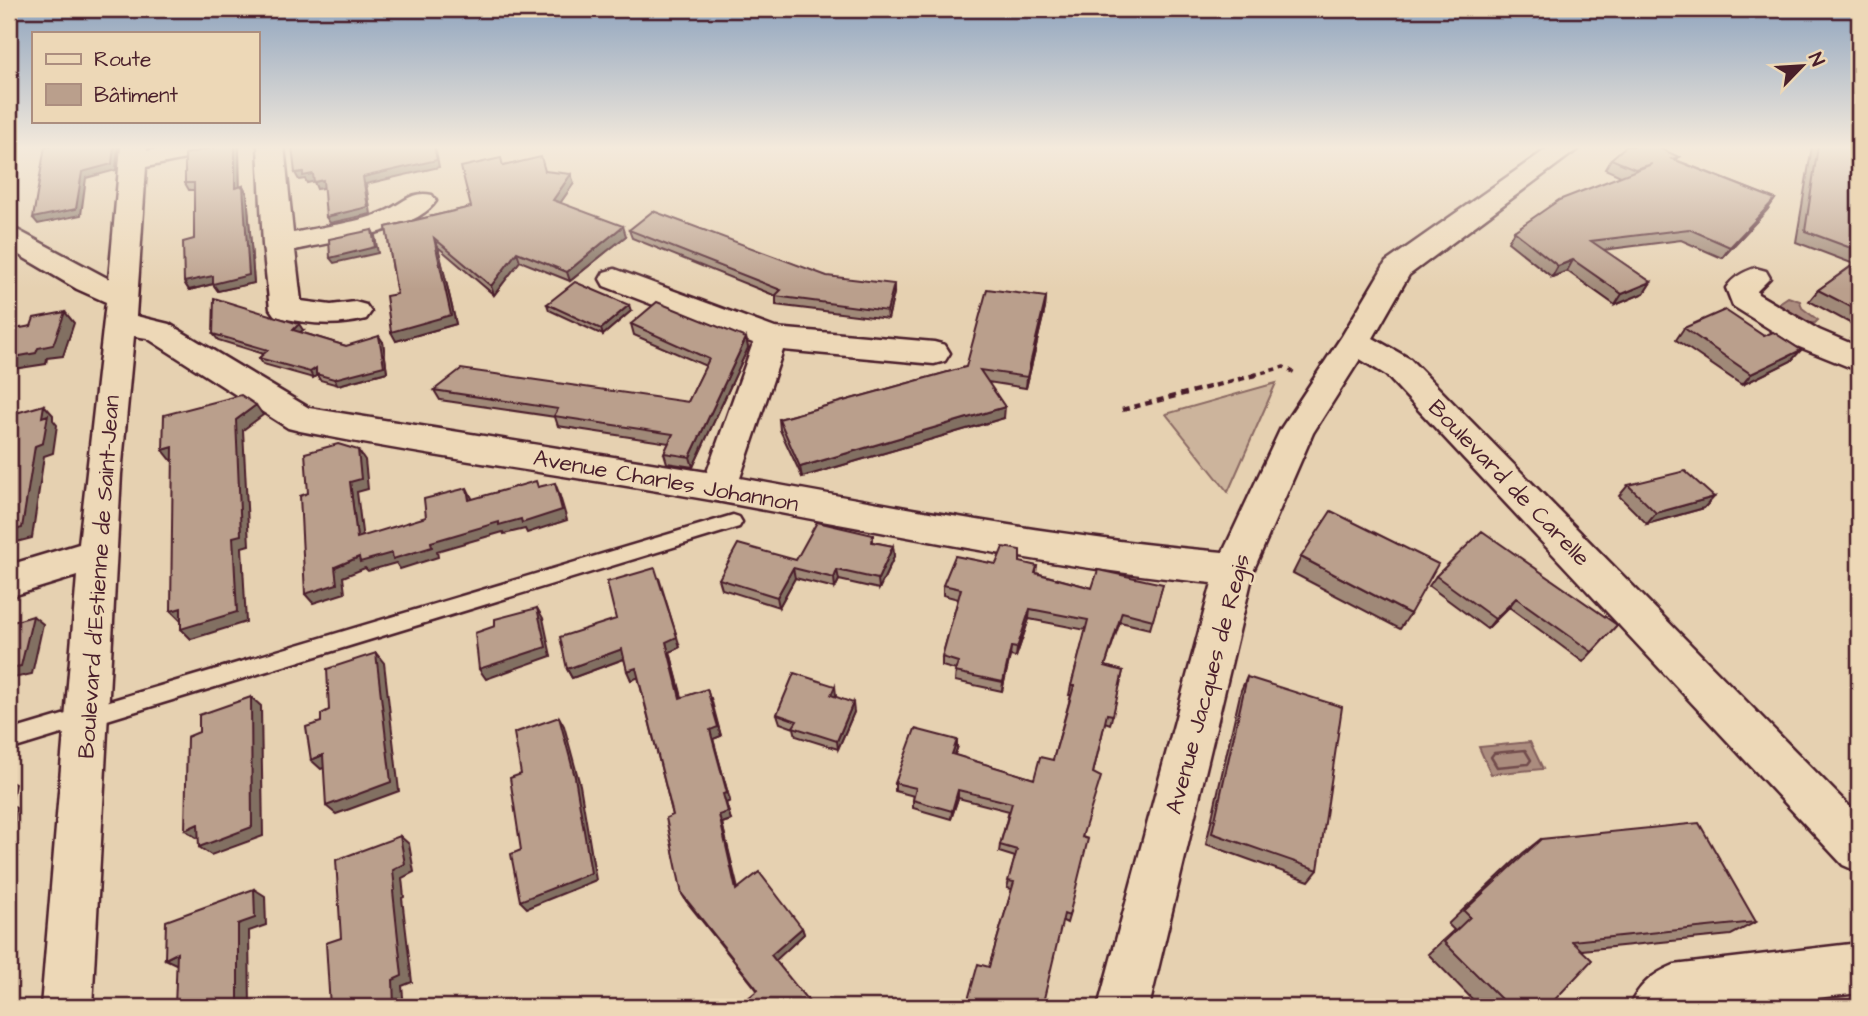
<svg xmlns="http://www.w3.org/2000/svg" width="1868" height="1016" font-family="'Architects Daughter',sans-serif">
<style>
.green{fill:#ccb49c;stroke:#8b6a64;stroke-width:2}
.water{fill:#ab8c7e;stroke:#84605d;stroke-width:2}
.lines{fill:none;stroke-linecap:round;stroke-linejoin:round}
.shore{stroke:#714b4c;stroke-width:2.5}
.lane-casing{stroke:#4a1f2b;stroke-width:5}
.street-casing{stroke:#4a1f2b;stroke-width:5}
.path-far1{stroke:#4a1f2b;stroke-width:3.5;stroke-dasharray:5 4.5;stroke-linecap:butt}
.path{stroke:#4a1f2b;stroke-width:4.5;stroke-dasharray:7 5;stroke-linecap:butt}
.lane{fill:#edd8b7;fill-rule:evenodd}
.street{fill:#edd8b7;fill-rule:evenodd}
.wall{fill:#a08978;stroke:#4a1f2b;stroke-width:2}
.shaded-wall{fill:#826f62;stroke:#4a1f2b;stroke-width:2}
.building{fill:#ba9f8c;stroke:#4a1f2b;stroke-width:2}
.labels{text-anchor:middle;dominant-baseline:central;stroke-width:5;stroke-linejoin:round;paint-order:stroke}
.street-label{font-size:23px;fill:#4a1f2b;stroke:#edd8b7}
</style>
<rect width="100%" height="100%" fill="#e6d1b1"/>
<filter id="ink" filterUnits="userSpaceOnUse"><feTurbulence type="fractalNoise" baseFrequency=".0143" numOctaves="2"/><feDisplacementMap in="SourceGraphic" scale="14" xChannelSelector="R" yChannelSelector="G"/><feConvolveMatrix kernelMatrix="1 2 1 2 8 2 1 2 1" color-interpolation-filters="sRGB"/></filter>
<g filter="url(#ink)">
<path class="green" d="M1276,383L1228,492L1166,414Z"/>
<path class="water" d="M1788,297L1800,301L1802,308L1818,320L1815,323H1803L1776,305Z
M1530,742L1543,769L1491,774L1479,747Z"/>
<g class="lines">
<path class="shore" d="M1525,750L1531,760L1528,764L1497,767L1491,757L1494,753Z"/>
<defs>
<path id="lane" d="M733,515L739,517L742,522L739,527L9,750V731Z"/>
<path id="street" d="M121,146H147V151L171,146H224L220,152L146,167L136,316L169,324L309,408L707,472L753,343L604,286L600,279L604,272L615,269L775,328L934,342L945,345L950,353L945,361L934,364L783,350L740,478C900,507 1061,538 1223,552L1280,430L1342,336L1386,262L1551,146H1582L1409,275L1373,338L1410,359L1859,816V872L1843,865L1386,375L1360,359L1313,433L1254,569L1149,1007H1098L1212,583C1047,567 885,532 722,502C582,477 440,459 300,431L288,428L147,338L134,336L121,474L92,1007H41L77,576L9,597V565L79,544L106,302L77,289L9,249V228L19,231L109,279Z
M258,146H284L293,233C320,227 363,222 386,211C403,203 412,190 432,195L436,201C414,233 332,241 295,250L301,301L331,305L355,302L366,305L371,312L366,319C336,327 305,324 275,316L270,309L263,245Z
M1755,268L1766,271L1770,278L1757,291L1758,294L1819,330L1859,347V371L1797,346L1733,306L1726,288C1733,277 1743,272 1755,268Z
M1859,943V993L1741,1007H1629C1639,985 1652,974 1674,965Z"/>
</defs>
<use href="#lane" class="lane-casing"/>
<use href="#street" class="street-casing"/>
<path class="path-far1" d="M1253,375L1284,367L1297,374"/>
<path class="path" d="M1122,410L1259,374"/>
<use href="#lane" class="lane"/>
<use href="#street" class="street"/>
</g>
<path class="wall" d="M239,146V187L243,186L247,194L254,283L218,291L213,284L189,290L184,282L194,239V190H189L185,183Z
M1812,146H1859V328L1809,301L1818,290L1854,264L1796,242Z
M1679,157L1676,160L1775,199L1767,210L1722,258L1681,240L1603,250L1651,282L1644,293L1615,305L1567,271L1552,277L1508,242L1514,231L1621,176L1605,169L1611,159Z
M503,166L545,171L574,183L560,203L626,236L570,281L520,261L494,295L438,247L456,324L396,341L397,294L386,227L471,207Z
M629,230L894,293L888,319L776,305V296L632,238Z
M1046,297L1045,308L1026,388L988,382L1004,418L802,477L780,430L779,419L966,367Z
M547,304L631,311L603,335L549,310Z
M631,324L746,338L748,348L693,467L667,463L664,453L669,443L558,426L555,417L440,400L434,390L688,402L706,366L634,335Z
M1684,328L1801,350L1791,361L1742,385L1676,340Z
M303,330L300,332L346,346L383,342L387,372L338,385L320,380L317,375L313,378L263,364L259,358L264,354L218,340L213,334Z
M1628,485L1714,497L1704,508L1647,524L1619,496Z
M873,535V542L893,546L894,557L879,589L839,580L835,588L795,578L779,607L722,589L719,579L796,560Z
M1301,557L1410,614L1400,629L1293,573Z
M996,564L1037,566L1036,573L1092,588L1163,584L1150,629L1120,622L1105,666L1123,671L1111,721L1110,724L1105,722L1093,773L1069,916L1067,923L1063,921L989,967L1012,889L1007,888L1015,857L999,852L1000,845L1009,811L958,798L951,819L913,808V800L914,796L895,791V783L957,749L954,755L1034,779L1053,760L1071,695H1069L1071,686L1086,630L1029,619L1016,657L1010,656L1002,691L955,681L956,670L942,666V657L958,599L943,595V585Z
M1436,576L1617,625L1583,662L1509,607L1487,629L1429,586Z
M680,647L670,652L682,697L711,698L721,736L713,739L730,801L726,803L731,820L722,823L738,889L802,928L804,934L775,960L757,990L686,901L682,894L673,815L638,677L631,680L624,659L572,678L567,669Z
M1247,677L1318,870L1309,881L1206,844L1241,690Z
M836,695V697L854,712L838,749L796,736L794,728L780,723L777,714Z
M1541,839L1756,922L1731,935L1582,950L1548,1007H1480L1428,954L1454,930L1448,924L1523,853Z"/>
<path class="shaded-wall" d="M114,146H118L116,170L86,178L81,215L38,224L33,218L82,172Z
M235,146H239L240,195L235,188Z
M434,146H435L439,167L366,184L371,214L330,223L326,217L363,177Z
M303,172L313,174L316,181L307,183L305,179L299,180L295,173Z
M571,174L574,183L556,209L553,200Z
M323,180L327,187L317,189L314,182Z
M243,186L247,194L254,283L218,291L213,284L189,290L184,282Z
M1775,199L1767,210L1722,258L1730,247Z
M623,226L626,236L570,281L567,272Z
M372,230L375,236L378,253L334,263L330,258Z
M434,238L438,247L456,324L396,341L391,332Z
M517,252L520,261L494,295L491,286Z
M1573,260L1567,271L1552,277L1558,266Z
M1651,282L1644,293L1615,305L1622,294Z
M894,284V293L888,319L887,311Z
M1046,297L1045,308L1026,388L1027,377Z
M629,305L631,311L603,335L601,329Z
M65,312L74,323L63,356L47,358L46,364L14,369L9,364V358L38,348Z
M299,324L303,330L296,335L293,330Z
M379,336L383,342L387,372L338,385L334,379Z
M746,338L748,348L693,467L690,457Z
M1801,350L1791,361L1742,385L1751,374Z
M316,368L317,375L313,378L310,372Z
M44,405L53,415V420L57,425L53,453L44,456L32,538L9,544V532L35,446Z
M256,405L263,415L243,430L249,545L242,547L246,622L191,639L181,629L233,537L236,420Z
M1005,407L1004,418L802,477L800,467Z
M173,447L181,457L171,460L163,450Z
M358,450L365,460L368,489L357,492L364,548L357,538L350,482Z
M555,483L559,493L567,520L527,533L525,529L504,534L503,532L437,551L438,557L400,569L396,563L368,571L365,568L343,577L345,593L313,603L305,594L335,567L359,557L431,542Z
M467,488L472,498L475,510L469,500Z
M1714,497L1704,508L1647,524L1656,513Z
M893,546L894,557L879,589L878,579Z
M793,568L795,578L779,607L777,597Z
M837,570L839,580L835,588L834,578Z
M659,578L680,647L670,652L684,707L680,698L666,642Z
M1516,598L1509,607L1487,629L1495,619Z
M181,608V621L171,611Z
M537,608L543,618L551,656L486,679L479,669Z
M1030,609L1029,619L1016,657L1017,648Z
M33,616L43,624L32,674L9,679V668Z
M1011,647L1010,656L1002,691L1003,682Z
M622,649L626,658L572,678L567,669Z
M376,653L384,663L399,791L336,814L326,806Z
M636,668L640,677L631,680L627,671Z
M835,686L836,695L832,704L831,695Z
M707,689L721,736L713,739L730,801L726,803L731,820L722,823L739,898L736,890L719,815L723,794L710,730Z
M251,697L261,706L263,836L211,855L199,847Z
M853,703L854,712L838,749L837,741Z
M559,717L564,726L580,785L596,880L527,908L520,901Z
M957,740V749L951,763L952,754Z
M323,755L333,764L321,769L311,760Z
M9,781L15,784L11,805L16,808L13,842L9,844Z
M958,790V798L951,819L952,811Z
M198,824L210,832L197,838L185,830Z
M400,836L409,844L414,872L402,878L404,897L402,898L412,982L402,986L404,1007H390L393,980V870Z
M254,889L265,896L266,925L249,931L250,1007H238V924Z
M802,928L804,934L774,962L771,955Z
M177,953L178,965L165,959Z"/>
<path class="building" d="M45,146H114L112,164L82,172L76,209L33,218Z
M217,146H235V188L243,186L249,275L213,284V276L184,282L183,242L194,239V183H185V154L216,147Z
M292,146H434L437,160L363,177L368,207L326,217L323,180L314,182L313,174L303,176V172L295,173Z
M1626,146H1655L1679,157L1672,159L1775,199L1730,247L1689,229L1591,241L1651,282L1622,294L1573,260L1558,266L1514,231L1559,200L1652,164L1635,169L1611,159Z
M1818,146H1859V251L1805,231Z
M541,157L545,171L571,174L553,200L623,226L567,272L517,252L491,286L434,238L451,315L391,332L386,296L397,294L386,227L471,207L461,167L501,158L503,166Z
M653,211L827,276L894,284L887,311L775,296L781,290L629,230Z
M372,230L375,247L330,258L329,239Z
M1859,261V311L1818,290Z
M575,282L629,305L601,329L547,304Z
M987,289L1046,297L1027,377L980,370L1005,407L800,467L779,419L966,367Z
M214,298L299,324L293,330L346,346L379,336L384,366L334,379L316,374V368L310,372L259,358L268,350L213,334Z
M657,302L746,338L690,457L664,453L673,434L554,416L558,409L434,390L461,369L688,402L709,359L631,324Z
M1725,310L1764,336L1773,332L1801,350L1751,374L1684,328Z
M65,312L53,345L38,348L36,353L9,358V330L31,326L34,318Z
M241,395L256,405L236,420L241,535L233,537L237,612L181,629V608L171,611L173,447L163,450L164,415Z
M44,405L42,417L48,415L43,443L35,446L22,528L9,532V415Z
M338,444L358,450L361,479L350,482L357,538L426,517L424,499L467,488L469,500L536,481L538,487L555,483L562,510L522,523L521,519L499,525V522L431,542L432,547L393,559L392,553L360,562L359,557L335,567L337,584L305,594L300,496L308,493L305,453Z
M1685,471L1714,497L1656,513L1628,485Z
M1331,511L1438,564L1410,614L1301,557Z
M817,522L873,535L872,542L893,546L878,579L837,570L834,578L793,568L777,597L719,579L738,544L796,560Z
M1482,531L1617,625L1592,652L1516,598L1495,619L1436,576Z
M1003,547L1020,550V562L1037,566L1035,573L1092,588L1098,570L1163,584L1153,620L1122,612L1105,666L1123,671L1113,715L1107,714L1093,773L1101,777L1082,837L1088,839L1069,916L1064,914L1042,1007H966L978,964L989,967L1014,882L1008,881L1017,850L1000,845L1012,803L958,790L952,811L913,800L916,788L895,783L915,729L957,740L952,754L1034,779L1040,757L1053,760L1074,686H1071L1088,620L1030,609L1017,648L1011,647L1003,682L955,672L958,662L942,657L961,589L943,585L955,556L996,564Z
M655,568L677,637L666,642L680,698L707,689L718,727L710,730L727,793L723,794L728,812L719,815L736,890L759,872L802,928L771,955L813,1007H737L758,990L682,894L666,818L673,815L636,668L627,671L622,649L567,669L560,637L616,619L607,582Z
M537,608L546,647L479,669L475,633L495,626V619Z
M33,616L21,666L9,668V623Z
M376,653L391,782L326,806L323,755L311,760L306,727L321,722V714L329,710L327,669Z
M794,673L835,686L831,695L853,703L837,741L793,727L797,721L777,714Z
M1247,677L1342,707L1318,870L1212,833Z
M251,697L252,827L199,847L198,824L185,830L187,737L199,732V715Z
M559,717L575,777L591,873L520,901L511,854L521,850L510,778L521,774L514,733Z
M1699,823L1756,922L1572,941L1592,960L1548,1007H1509L1444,942L1470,917L1464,911L1541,839Z
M400,836L405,864L393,870L395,890L393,891L402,976L393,980L394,1005L390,1007H330L326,943L341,938L336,860Z
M254,889L255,918L238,924V1007H175L177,953L165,959L166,921Z"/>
</g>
<linearGradient id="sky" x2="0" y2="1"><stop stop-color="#8fa4be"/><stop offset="0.51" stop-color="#f4eadc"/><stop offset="1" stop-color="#f4eadc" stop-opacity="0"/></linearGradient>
<rect width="1868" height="289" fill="url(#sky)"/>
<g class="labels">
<g class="street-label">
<text transform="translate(666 481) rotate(10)">Avenue Charles Johannon</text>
<text transform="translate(1509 483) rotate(46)">Boulevard de Carelle</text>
<text transform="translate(99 577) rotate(-86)">Boulevard d'Estienne de Saint-Jean</text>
<text transform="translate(1208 684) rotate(-75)">Avenue Jacques de Regis</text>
</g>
</g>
<rect width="1868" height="1016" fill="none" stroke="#edd8b7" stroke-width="35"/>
<rect x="18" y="18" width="1833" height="981" fill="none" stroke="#4a1f2b" stroke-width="2.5" filter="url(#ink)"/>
<rect x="32" y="32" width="228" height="91" fill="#edd8b7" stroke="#ac8e7f" stroke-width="2"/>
<rect x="46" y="54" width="35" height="10" fill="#edd8b7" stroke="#ac8e7f" stroke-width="2"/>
<text x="94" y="66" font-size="21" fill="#4a1f2b">Route</text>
<rect x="46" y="84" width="35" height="21" fill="#ba9f8c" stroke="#ac8e7f" stroke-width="2"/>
<text x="94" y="102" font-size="21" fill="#4a1f2b">Bâtiment</text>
<g transform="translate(1802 66) rotate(65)" stroke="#edd8b7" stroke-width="5" paint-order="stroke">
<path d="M0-5L12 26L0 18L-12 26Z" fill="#4a1f2b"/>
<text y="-10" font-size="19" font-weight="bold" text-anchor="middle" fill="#4a1f2b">N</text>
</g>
</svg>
